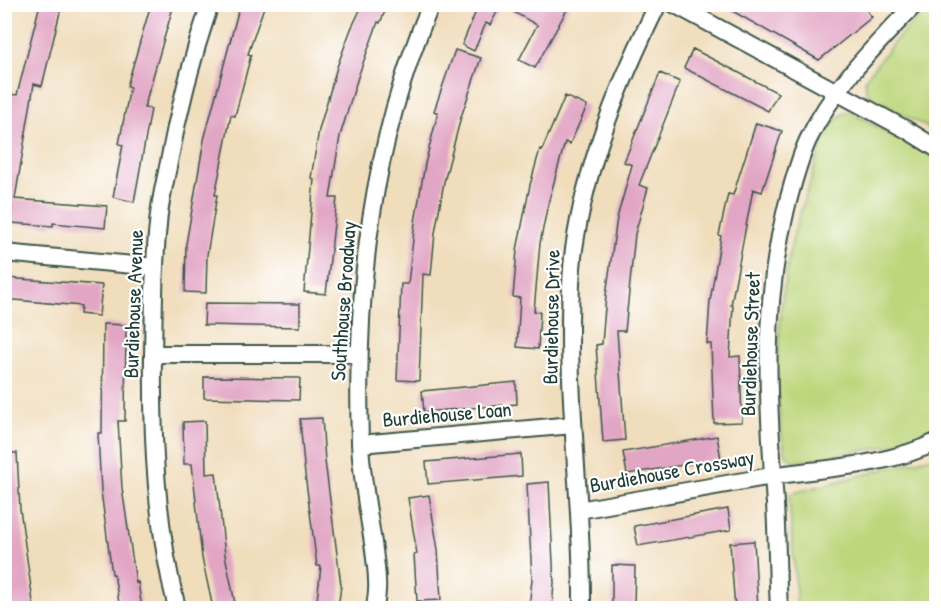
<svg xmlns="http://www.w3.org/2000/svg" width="941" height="613" font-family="'Patrick Hand',sans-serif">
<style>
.green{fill:#bdd67b;stroke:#6e8a58;stroke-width:1.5}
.building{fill:#e2a6c5}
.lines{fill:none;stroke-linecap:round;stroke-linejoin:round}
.minor-casing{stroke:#3e5548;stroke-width:20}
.minor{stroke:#fff;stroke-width:16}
.labels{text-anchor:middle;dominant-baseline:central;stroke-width:4.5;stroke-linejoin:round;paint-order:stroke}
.street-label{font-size:21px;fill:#1f3d34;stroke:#fff}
</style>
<rect width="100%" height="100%" fill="#fff"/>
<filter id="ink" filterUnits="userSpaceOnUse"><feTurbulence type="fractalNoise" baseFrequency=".0167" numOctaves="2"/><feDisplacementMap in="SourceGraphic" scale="12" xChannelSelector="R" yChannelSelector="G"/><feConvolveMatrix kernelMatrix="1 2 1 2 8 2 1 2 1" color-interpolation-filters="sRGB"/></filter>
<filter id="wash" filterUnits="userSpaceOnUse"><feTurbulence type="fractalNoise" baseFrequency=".008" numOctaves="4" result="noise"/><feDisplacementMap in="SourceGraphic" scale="24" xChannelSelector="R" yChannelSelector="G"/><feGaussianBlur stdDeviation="1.35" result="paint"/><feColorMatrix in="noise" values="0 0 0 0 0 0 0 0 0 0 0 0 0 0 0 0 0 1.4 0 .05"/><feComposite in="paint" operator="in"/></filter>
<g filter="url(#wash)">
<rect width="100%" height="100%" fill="#f0ddbc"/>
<path class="green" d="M931,5H936V132L876,101L866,91L865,79L895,41Z
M849,111L936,159V428L895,445L795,462L788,457L785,452C772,389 778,313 790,251C794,227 804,203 811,180C818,156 824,121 849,111Z
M936,456V608H797L789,494Z"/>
<g id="blocks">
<path class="building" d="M40,4H62L42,86L34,84L15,199L107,206L105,228L53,223V226L11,223L12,209L4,208V121L9,94L17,95Z
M151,4H174L144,108L151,109L134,202L113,197L123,145L119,144L130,87L127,86Z
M240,4H265L248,54L251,55L235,116L231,115L215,195H217L207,255L206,293L185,292L186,244L204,140Z
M363,4H388L380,23L378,22L358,77L340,136L330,198H337L326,294L304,292L314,179L311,178L319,130L337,67L351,29Z
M479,4H570L535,68L519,60L537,25L501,5L490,25L486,23L474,51L462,45Z
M720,4H840L847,8L852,4H861L872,17L819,60Z
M693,49L778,93L768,111L684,68Z
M455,50L481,58L461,117L444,182L435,233L431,275L423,274L419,381L397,380L401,284H408L415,222L425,164L438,113L434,111Z
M660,73L680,82L639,185L648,188L635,234L625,331H617L625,440L603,442L596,345L602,344L606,295L617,218L632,165L624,162Z
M565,96L587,106L570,144L565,142L548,204L540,243L534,311L540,312L538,349L517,347L520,298L513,297L517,250L530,185L540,149L542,150Z
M756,123L782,131L762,192L753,189L731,305H733L730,357L740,356L742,422L714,423L711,344H707L710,301L721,236L719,235L728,194L733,195Z
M6,278L102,285L99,316L80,314L81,306L4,299Z
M205,303L300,304V327L204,325Z
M103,324L126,325L125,421H118L122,488L136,583L138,582L142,609H120L114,574H112L101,491L98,433H102Z
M204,377L300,378L299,400L204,398Z
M516,382L517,404L424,412L422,391Z
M322,418L325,461L341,585L338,609H316L321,566H317L304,466L300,419Z
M205,421L206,474L216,473L225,555L235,603L213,608L202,558L192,464H184L183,422Z
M717,436L721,459L627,474L623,452Z
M4,453H17L20,509L34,609H10L4,576Z
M521,454L522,476L428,484L426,462Z
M549,482L554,583L552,609H529L532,579L527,484Z
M429,495L438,550L441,600L417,601L414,555L417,554L408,498Z
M728,509L731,530L638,546L634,526Z
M754,541L758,609H735L730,543Z
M612,565L635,566L634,605H612Z"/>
</g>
</g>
<g filter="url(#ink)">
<use href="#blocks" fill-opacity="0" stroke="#3e5548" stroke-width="1.5"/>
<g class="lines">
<defs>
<path id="minor" d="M674,4L907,130L936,148
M4,253L155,267
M153,354H359
M360,444L573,425
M579,510C643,499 707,487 772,476C825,468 888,466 936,442
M177,608C156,527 152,440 153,356C154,312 153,269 158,225C159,206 164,186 168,167C178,112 192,58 210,4
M375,608C376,600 378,590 377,581C377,571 375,560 374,550C369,514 361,477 360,441C355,287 371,147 431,4
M582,608C583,517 570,427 570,335C570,307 570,278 574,249C586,164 620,81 658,4
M779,608C777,574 777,539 775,504C768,403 761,309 786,209C792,186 798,162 808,140C833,87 875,46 915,4"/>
</defs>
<use href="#minor" class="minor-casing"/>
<use href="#minor" class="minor"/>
</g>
</g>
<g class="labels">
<g class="street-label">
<text transform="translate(343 301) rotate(-86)">Southhouse Broadway</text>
<text transform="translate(133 304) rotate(-88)">Burdiehouse Avenue</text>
<text transform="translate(551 317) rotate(-89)">Burdiehouse Drive</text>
<text transform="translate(750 344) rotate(-88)">Burdiehouse Street</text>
<text transform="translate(447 414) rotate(-5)">Burdiehouse Loan</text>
<text transform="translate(672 471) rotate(-10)">Burdiehouse Crossway</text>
</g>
</g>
<rect width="941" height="613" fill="none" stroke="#fff" stroke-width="24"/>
</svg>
